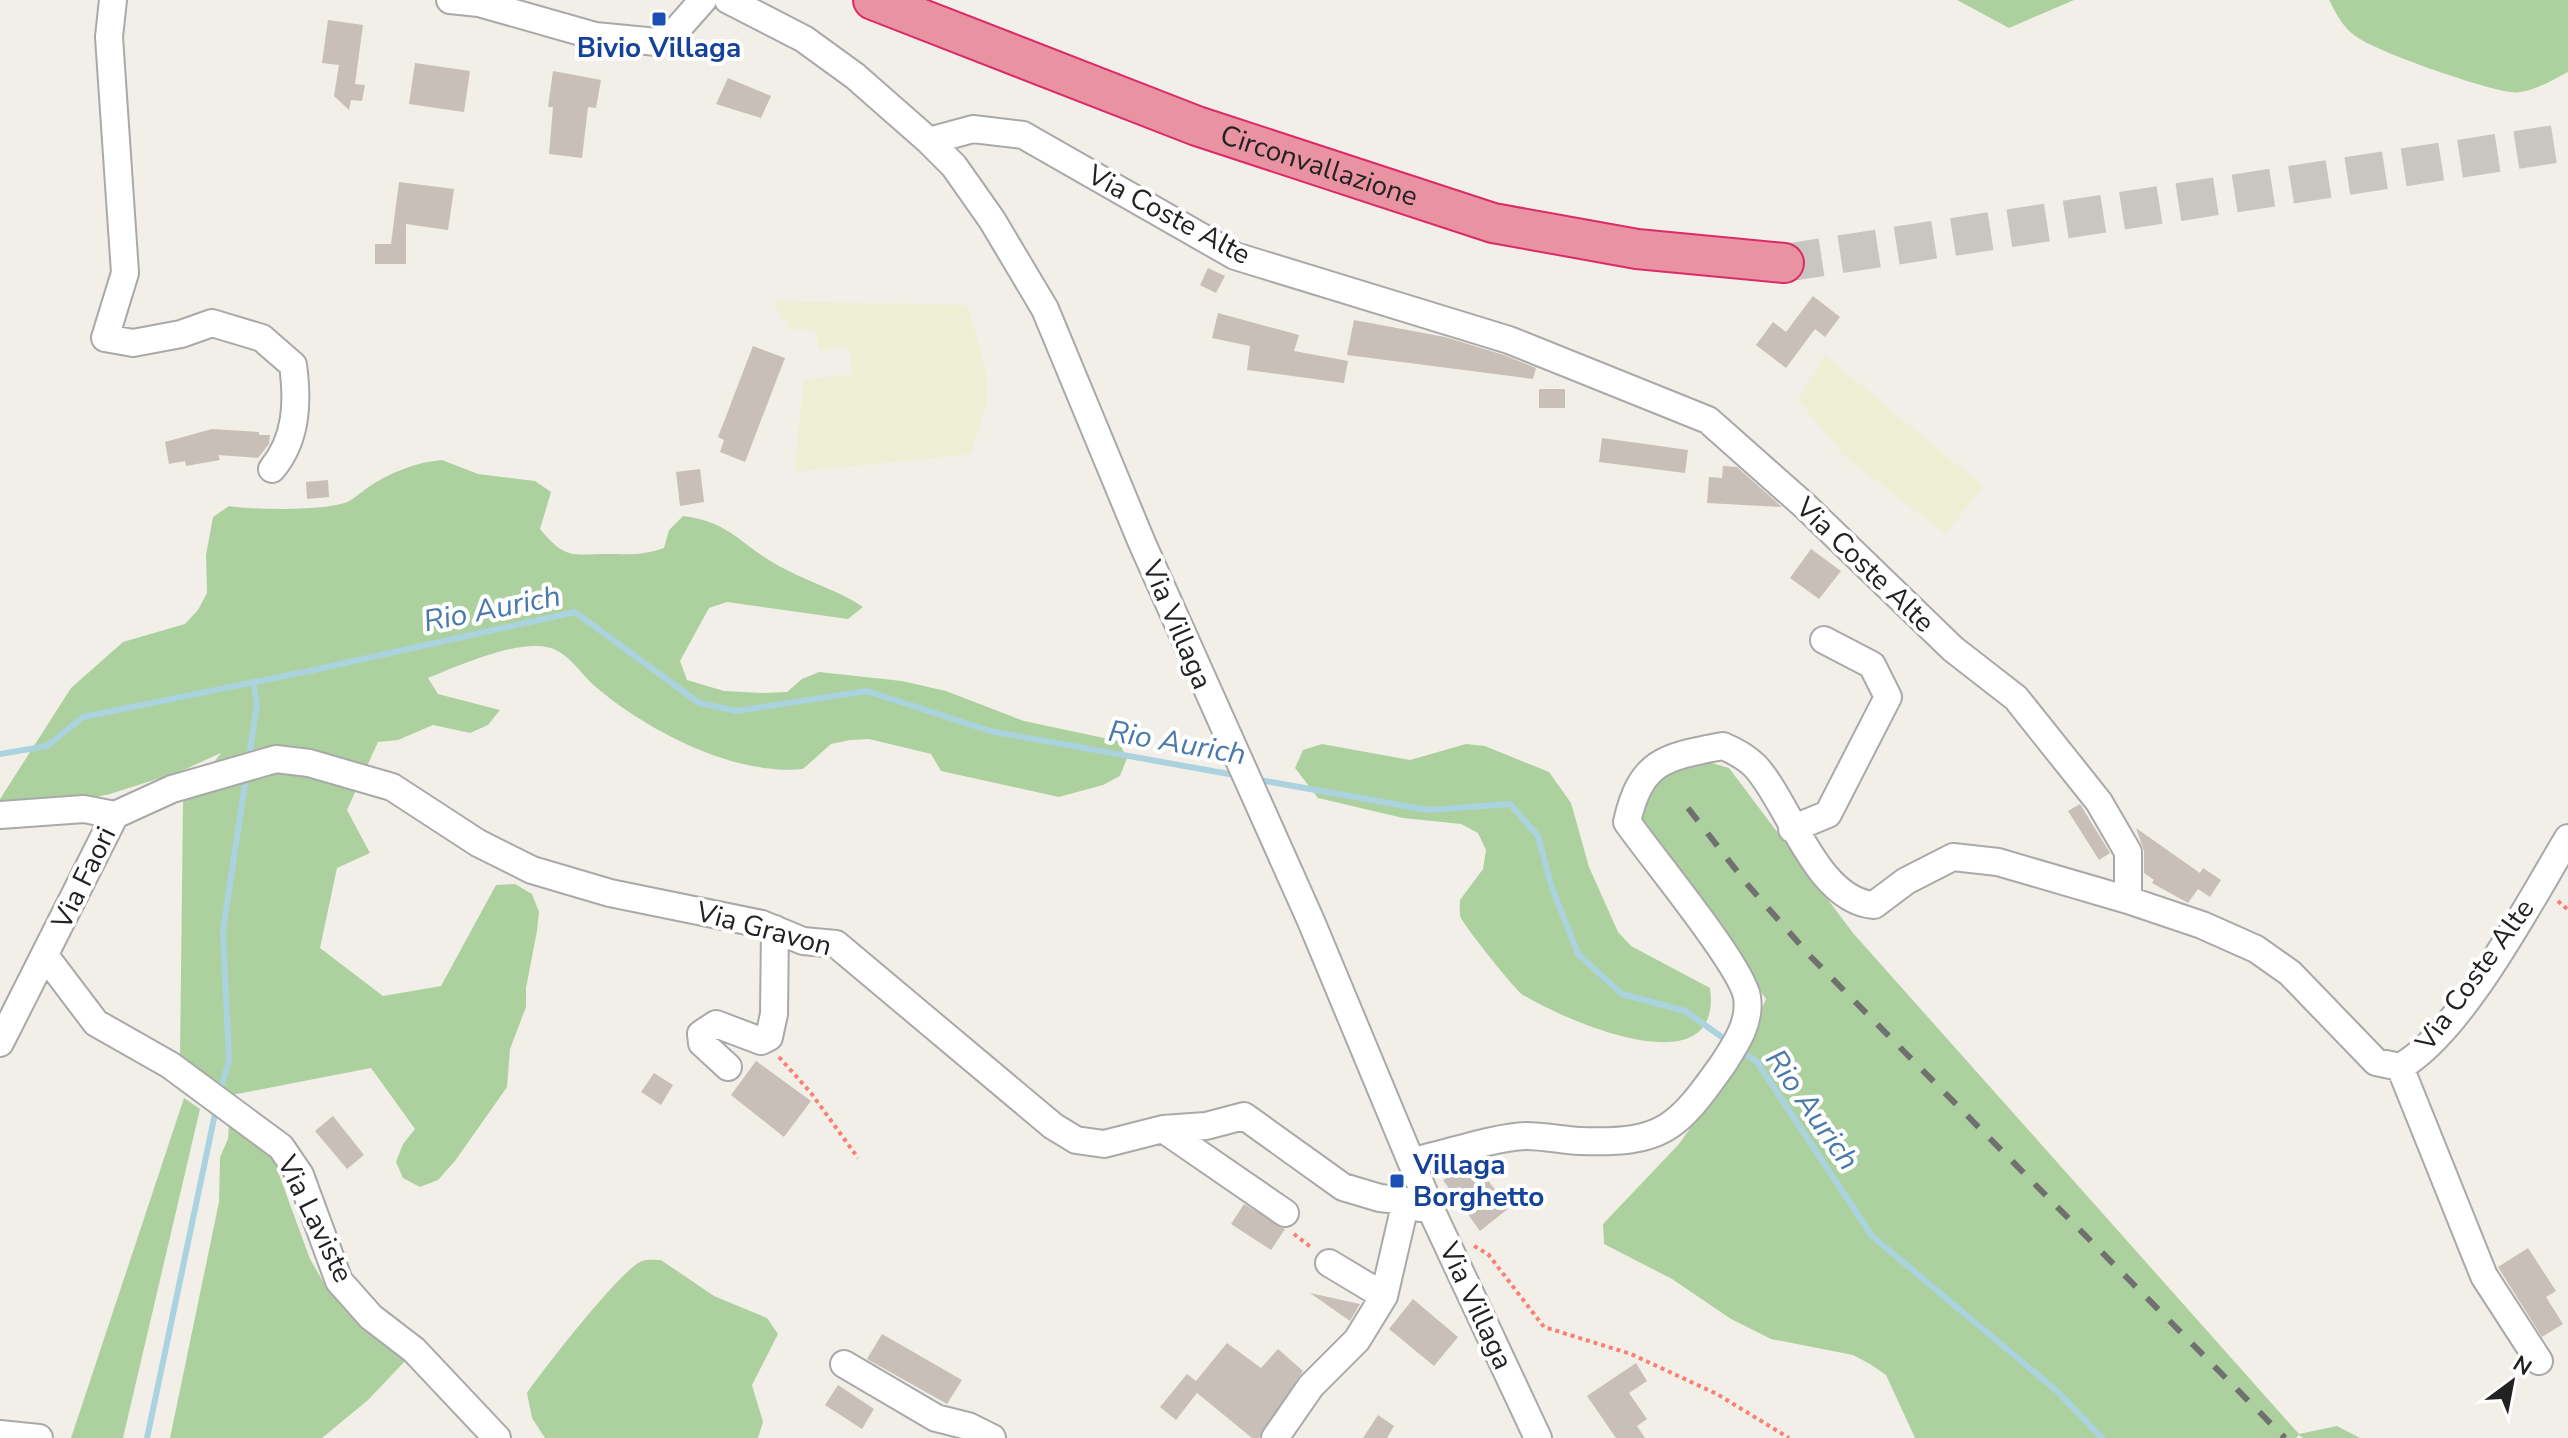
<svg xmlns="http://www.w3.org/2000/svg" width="2568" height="1438" font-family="'Nunito Sans',sans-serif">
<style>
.farmland{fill:#eef0d5}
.forest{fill:#add19e}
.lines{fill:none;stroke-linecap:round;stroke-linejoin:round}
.stream{stroke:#aad3df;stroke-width:6}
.building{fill:#c7bfb8}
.highway-tunnel{stroke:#c8c6c1;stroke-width:38;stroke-dasharray:38 19;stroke-linecap:butt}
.minor-casing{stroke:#a9a9a9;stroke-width:30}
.highway-casing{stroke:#dc2a67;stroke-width:42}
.path{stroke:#fa8072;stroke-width:4;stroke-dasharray:4 4;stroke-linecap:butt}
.minor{stroke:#fff;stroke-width:26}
.highway{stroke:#e892a2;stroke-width:38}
.rail{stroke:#707070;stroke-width:6;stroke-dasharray:16 16;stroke-linecap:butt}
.transit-dot{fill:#1a4fb4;stroke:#fff;stroke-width:3}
.labels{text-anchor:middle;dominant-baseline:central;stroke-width:8;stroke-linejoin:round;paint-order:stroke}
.transit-label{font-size:28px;font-weight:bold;fill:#164399;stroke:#fff}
.street-label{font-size:28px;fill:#222;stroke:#fff}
.water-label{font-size:30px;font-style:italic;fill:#4a7aab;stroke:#fff}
</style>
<rect width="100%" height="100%" fill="#f2efe9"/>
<path class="farmland" d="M773,301L967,305L985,365L987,391L986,406L971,454L795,472L803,380L851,374L849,347L819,350L815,330L790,329Z
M1825,355L1983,486L1946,534L1847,459L1798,400Z"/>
<path class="forest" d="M1957,0H2074L2009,28Z
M2329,0H2568V72C2552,80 2529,95 2510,92C2484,89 2373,51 2354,35C2342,26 2336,13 2329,0Z
M442,460L478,474L535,481L551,492L540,529C566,560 571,554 607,554C631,554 640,556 664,548L669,530L683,516C733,522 742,548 785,569C811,583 838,590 863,607L848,619L727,602L709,608L680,661L687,680L724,691L762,693L787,692L802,679L819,672L902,681L946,691L1024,721L1118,741L1127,758L1120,776L1103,785L1059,797L941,771L931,754L869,739L850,740L831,744L803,769C734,776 648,731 597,688C581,675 571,655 551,648C519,638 458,666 428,678L438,694L500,710L488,725L470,733L433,725L398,740L378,742L347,810L370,853L337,868L320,948L383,996L441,986L496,885L515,884L532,894L539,912L537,931L526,988V1007L510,1049L507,1087L455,1161L438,1180L420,1187L403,1178L396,1162L403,1144L415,1129L371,1068L232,1095L180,1058L183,802L221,753L179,772L110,794L82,800L0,806V799L71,688L123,642L185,624L198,610L207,593L206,555L213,517L229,506C253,510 325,511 347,502C354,499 360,493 367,488C389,473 416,462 442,460Z
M1322,744L1410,760L1466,744L1485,746L1549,772L1571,803L1589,867L1618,932L1631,946L1710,988C1724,1091 1564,1020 1523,995C1515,990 1465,927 1461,918C1459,914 1460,905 1460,900L1483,869L1486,850L1478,833L1461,824L1403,818L1318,798L1295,768L1303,750Z
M1701,760L1729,768L1853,933L2299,1434L2337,1426L2360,1438H2303L2299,1435L2296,1438H1915L1886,1375L1870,1364L1853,1355L1771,1339L1731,1319L1672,1279L1604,1244L1603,1224L1679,1144L1743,1054L1766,999L1639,819L1659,778Z
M184,1098L200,1109L123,1438H71Z
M230,1107L273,1158L310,1259L324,1283L368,1329L408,1358L368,1400L322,1438H170L219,1202L220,1157L228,1139Z
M661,1260L714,1296L767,1318L778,1334L752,1385L763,1422L758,1438H545L532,1418L527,1393C543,1370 621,1269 642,1261C647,1259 656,1260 661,1260Z"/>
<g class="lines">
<path class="stream" d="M0,754L47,746L83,717L309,671L575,612L699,703L736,711L867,691L990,731L1240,776
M249,758L257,704L253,682
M1254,779L1428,810L1510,804L1538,836L1552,888L1578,954L1622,994L1685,1011L1729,1042
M1738,1049L1757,1062L1872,1236L2058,1392L2102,1438
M219,1094L229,1061L223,931L246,777
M147,1438L216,1109"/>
</g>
<path class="building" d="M328,20L363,25L355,84L365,85L362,101L351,100L349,110L334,96L339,65L322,63Z
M415,63L470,71L464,112L409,104Z
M553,71L601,80L596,108L588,107L582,158L549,154L553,107H548Z
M728,78L771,96L761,118L716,104Z
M399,182L454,189L448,230L406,224V264H375V244H391Z
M1208,268L1225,276L1216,293L1200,285Z
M1813,296L1840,317L1825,337L1815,329L1786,368L1756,345L1773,322L1786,332Z
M1218,313L1299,335L1294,351L1348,361L1344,383L1247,370L1250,346L1212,338Z
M1354,320L1445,337L1504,355L1536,368L1533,379L1347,355Z
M753,346L785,358L745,462L720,452L724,440L718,437Z
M1539,389H1565V408H1539Z
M212,429L259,432V435H270L269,444L258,458L218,455L220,460L186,466L185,461L169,464L165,442Z
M1602,438L1688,450L1685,473L1599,462Z
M1723,466L1737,467L1782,507L1707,503L1709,477L1722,478Z
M700,469L704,502L680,506L676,472Z
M328,480L329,497L307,499L306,482Z
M1811,549L1841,571L1819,599L1790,578Z
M2080,804L2110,853L2099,860L2068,811Z
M2136,828L2200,873L2203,868L2221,880L2210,897L2198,889L2188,903L2152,883L2154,880L2144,873V851Z
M756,1061L811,1101L784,1137L731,1095Z
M654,1073L673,1085L661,1105L641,1092Z
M333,1116L364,1155L347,1169L315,1131Z
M1474,1162L1509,1208L1480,1231L1443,1180Z
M1244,1204L1285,1229L1271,1250L1231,1224Z
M2528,1248L2556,1291L2546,1297L2563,1324L2542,1337L2498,1267Z
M1310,1293L1360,1304L1350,1321Z
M1413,1299L1458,1337L1434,1366L1389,1329Z
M882,1334L962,1380L947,1404L867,1359Z
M1227,1343L1261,1368L1278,1349L1303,1371L1259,1438H1252L1197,1393L1176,1420L1160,1407L1187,1374L1196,1381Z
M1636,1363L1647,1381L1629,1393L1647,1419L1637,1426L1645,1438H1616L1587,1396Z
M838,1385L874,1409L862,1429L825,1405Z
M1378,1415L1394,1426L1387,1438H1363Z"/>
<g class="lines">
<path class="highway-tunnel" d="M1784,263L2568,142"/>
<defs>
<path id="minor" d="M113,0L109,37L125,273L105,338L133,343L181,334L212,323L262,338L293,365C298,402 297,439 272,469
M450,0L479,3L595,36L657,42L673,34L703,0
M728,0L804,39L855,76L929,141L954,166L992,220L1045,309L1142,543L1311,921L1433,1214L1538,1438
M929,141L973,129L1023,135L1235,256L1509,340L1708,420L1805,506L1953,649L2016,698L2099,802L2128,852V900
M0,815L84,809L115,815
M115,815L172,789L276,759L309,763L392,787L478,843L532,870L610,893L762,924L803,941L836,944L1053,1126L1076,1140L1104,1144L1163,1129L1206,1126L1244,1116L1343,1187L1380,1198L1406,1201
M1792,829L1828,814L1888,697L1872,665L1824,640
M46,957L96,1023L170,1065L281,1147L300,1175L339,1281L371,1317L414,1350L497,1438
M0,1043L115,815
M728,1067L702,1043L701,1034L716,1024L761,1041L769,1037L774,1014L775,929
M2400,1067L2484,1276L2539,1361
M1163,1129L1285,1213
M1413,1161C1446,1154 1494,1137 1526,1136C1544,1136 1562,1140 1580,1141C1663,1144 1677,1129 1723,1064C1736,1044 1751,1022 1747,997C1742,966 1650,855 1627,822C1641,760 1665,757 1723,746C1735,751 1746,757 1755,766C1789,802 1816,901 1874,905L1906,881L1953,857L1998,862L2128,900L2202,925L2256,949L2290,973L2376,1062L2400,1067C2462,1032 2530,901 2568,838
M1329,1263L1384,1296
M844,1364L936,1418L968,1426L992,1438
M0,1434L39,1438
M1275,1438L1311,1386L1357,1340L1384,1296L1406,1201L1420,1208"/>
<g id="highway">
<path id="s1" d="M873,0L1197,126L1493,223L1637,249L1784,263"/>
</g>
</defs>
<use href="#minor" class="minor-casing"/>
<use href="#highway" class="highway-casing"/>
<path class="path" d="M2558,901L2568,910
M779,1057L811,1093L858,1158
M1294,1234L1312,1248
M1474,1246L1488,1254L1544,1327L1631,1354L1717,1394L1789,1438"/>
<use href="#minor" class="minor"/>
<use href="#highway" class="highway"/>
<path class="rail" d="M1688,808L1747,884L1811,957L2285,1438"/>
</g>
<g class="transit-dot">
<rect x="651" y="11" width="16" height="16" rx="4"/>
<rect x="1389" y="1173" width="16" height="16" rx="4"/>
</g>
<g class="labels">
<g class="transit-label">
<text x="659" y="48">Bivio Villaga</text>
<text x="1413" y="1165" text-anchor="start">Villaga<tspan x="1413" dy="32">Borghetto</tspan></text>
</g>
<g class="street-label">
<text stroke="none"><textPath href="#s1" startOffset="476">Circonvallazione</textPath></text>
<text transform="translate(1169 215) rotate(28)">Via Coste Alte</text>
<text transform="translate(1865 565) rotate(44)">Via Coste Alte</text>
<text transform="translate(1177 625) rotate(67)">Via Villaga</text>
<text transform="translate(84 878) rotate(-64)">Via Faori</text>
<text transform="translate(764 929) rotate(15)">Via Gravon</text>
<text transform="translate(2475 975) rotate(-54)">Via Coste Alte</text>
<text transform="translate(315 1219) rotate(64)">Via Laviste</text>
<text transform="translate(1476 1306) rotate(65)">Via Villaga</text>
</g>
<g class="water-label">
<text transform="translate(492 609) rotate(-11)">Rio Aurich</text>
<text transform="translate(1177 743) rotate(10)">Rio Aurich</text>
<text transform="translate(1812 1110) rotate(55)">Rio Aurich</text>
</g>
</g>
<g transform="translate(2512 1382) rotate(32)" stroke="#ffffff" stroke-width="6" paint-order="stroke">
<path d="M0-6L14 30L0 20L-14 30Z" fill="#222222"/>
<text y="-12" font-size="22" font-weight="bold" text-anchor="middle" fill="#222222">N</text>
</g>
</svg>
